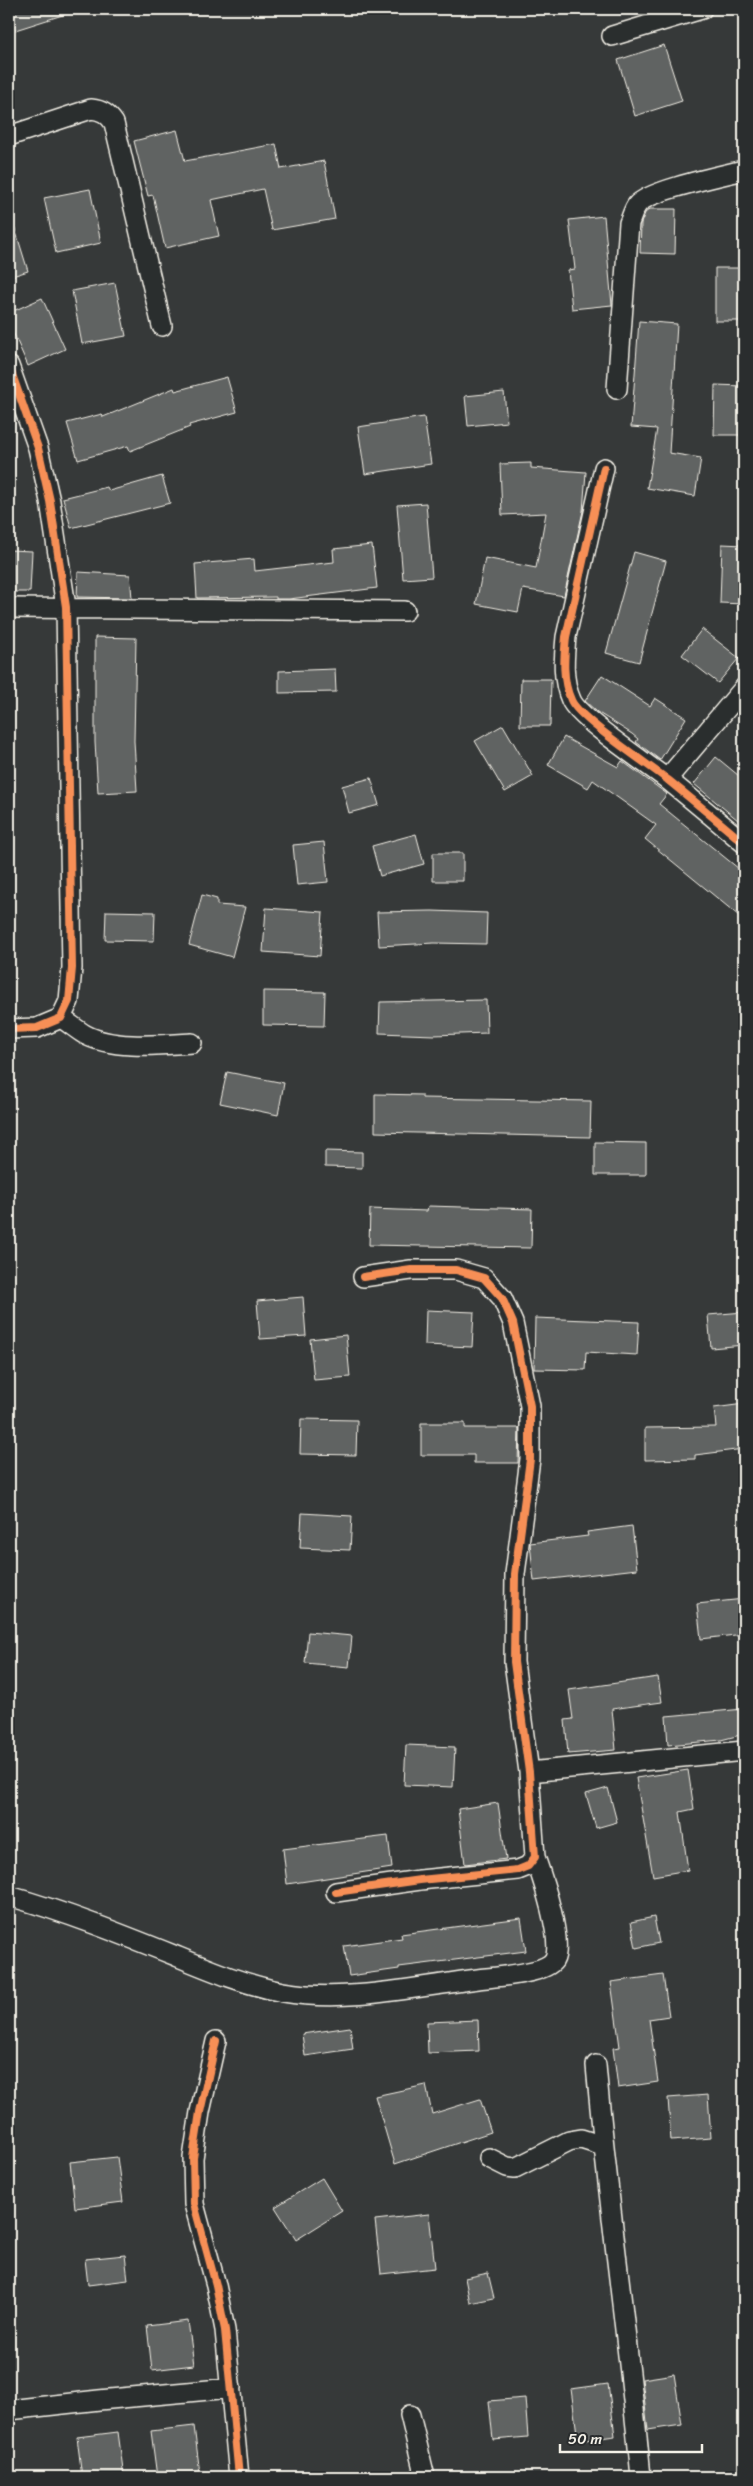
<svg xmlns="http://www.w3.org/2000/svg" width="753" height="2486" font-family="Sriracha,sans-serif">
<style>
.building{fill:#616362;stroke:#f4f1e8}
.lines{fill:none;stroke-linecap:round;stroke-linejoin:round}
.street-casing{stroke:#f4f1e8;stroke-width:22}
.street{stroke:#2a2d2e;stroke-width:19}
.cycleway-casing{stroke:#2a2d2e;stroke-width:11}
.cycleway{stroke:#f78f57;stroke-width:8}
</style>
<rect width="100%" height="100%" fill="#363939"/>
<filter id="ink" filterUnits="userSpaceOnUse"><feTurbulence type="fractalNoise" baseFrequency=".02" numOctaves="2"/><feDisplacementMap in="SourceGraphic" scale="10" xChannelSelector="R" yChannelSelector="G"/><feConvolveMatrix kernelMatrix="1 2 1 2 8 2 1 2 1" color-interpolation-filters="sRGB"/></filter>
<g filter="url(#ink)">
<path class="building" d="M9,9H71L72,12L9,32Z
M664,45L682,101L635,116L618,60Z
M177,130L185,161L276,144L281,169L324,161L335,219L272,230L263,189L211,200L219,236L165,248L153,195L148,196L134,141Z
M90,189L101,243L56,253L44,198Z
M650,209H676L675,254L640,253L641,223L645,213Z
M604,216L612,305L572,309L568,270L575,269L569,220Z
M12,219L28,271L9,277V220Z
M715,268H744V321H715Z
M115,283L126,336L82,344L72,291Z
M42,298L65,349L28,366L9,323V313Z
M639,321L677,324L669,453L701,458L695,496L647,488L657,429L631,427Z
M227,377L237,412L189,425L190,427L130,451L128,446L78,460L67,423L102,414L103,417L174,388L175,391Z
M715,385L744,386V435H714Z
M504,392L507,422L468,426L465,396Z
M424,417L431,464L365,474L358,427Z
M531,463V468L586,472L583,511L564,596L523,589L518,612L476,604L485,558L536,568L546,513L502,515L500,464Z
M162,476L170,503L71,528L63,498L107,487L109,491Z
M426,503L432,577L403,579L397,505Z
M722,544L744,545V604L720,603Z
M372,545L377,588L289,599H276V597L197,598L195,564L254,559L255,571L334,562L333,549Z
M9,550L32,551L30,592H9Z
M634,552L666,561L639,662L606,653Z
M78,572L130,575L132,598L77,597Z
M702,629L739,658L718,683L682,655Z
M95,637L136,638L134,741L137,791L98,793L95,742Z
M335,669L336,692L279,693V671Z
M602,675L650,706L655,698L686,718L660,760L636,742L638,739L632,734L597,712L585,701Z
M521,679H551L550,726H520Z
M503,725L533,776L505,792L475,741Z
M564,737L618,767L622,761L667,794L659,804L744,873V920L645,839L656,825L593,780L588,788L548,765Z
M716,757L744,780V825L694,784Z
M371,778L379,805L349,813L342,786Z
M416,834L424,864L380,876L372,846Z
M324,842L328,882L297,885L293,845Z
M433,853H463V881H433Z
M202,895L217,899V905L245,907L232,957L189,945Z
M266,908L323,912L320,956L263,952Z
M106,911L155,912L154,941L105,940Z
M432,911L487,913L486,944L434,943L379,946L377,912Z
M263,991L325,992L324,1026L263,1025Z
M486,1000L487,1033L434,1035L379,1033L380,1002Z
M227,1072L284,1083L278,1115L220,1103Z
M375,1094L422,1095V1098L591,1101L590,1137L375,1132Z
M595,1142L646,1143V1175H595Z
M325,1151L362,1152V1168L325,1167Z
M428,1206L532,1209L531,1248L369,1245L370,1209L427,1211Z
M303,1297L306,1336L260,1339L257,1301Z
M426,1310L474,1312L472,1347L425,1345Z
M744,1312V1345L711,1348L708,1315Z
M535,1318L639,1322L637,1355L586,1352L585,1370L534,1369Z
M346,1335L350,1377L314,1380L310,1339Z
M744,1404V1449L695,1455V1459L645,1460V1428L716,1427L714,1408Z
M301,1419L357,1420L356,1455L300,1454Z
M421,1423H465V1428H519L518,1463H474V1455H421Z
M302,1513L352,1516L350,1550L300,1548Z
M632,1526L637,1569L534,1581L530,1543L588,1536L587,1532Z
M744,1599V1634L701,1639L697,1604Z
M308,1632L352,1636L349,1667L305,1663Z
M658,1677L662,1702L612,1709L616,1750L568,1754L565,1720L573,1719L569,1690Z
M744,1709V1734L721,1740L668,1745L666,1716Z
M406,1745L455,1747L453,1787L404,1785Z
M688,1770L694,1809L680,1812L688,1870L653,1876L636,1778Z
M608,1788L617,1822L596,1828L586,1794Z
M498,1803L506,1859L465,1864L458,1809Z
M388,1836L392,1868L287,1884L283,1849Z
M654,1917L659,1943L636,1948L631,1922Z
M521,1918L526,1951L399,1967V1969L349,1976L344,1946L402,1938L401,1934Z
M663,1975L669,2016L649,2019L658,2082L618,2088L613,2048L620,2047L611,1982Z
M478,2020L479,2051L428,2053L427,2022Z
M350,2027L353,2049L305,2056L302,2034Z
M426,2085L432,2114L480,2099L491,2132L395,2164L375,2096Z
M708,2095L711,2138L671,2141L668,2098Z
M117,2157L123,2202L75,2208L70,2162Z
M322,2178L342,2211L296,2240L275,2207Z
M429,2214L435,2268L381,2274L375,2220Z
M125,2255L128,2280L88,2285L85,2259Z
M488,2273L494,2298L470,2303L465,2278Z
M188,2321L194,2365L152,2370L147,2326Z
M674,2374L682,2425L648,2430L642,2379Z
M608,2384L615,2436L578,2441L571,2389Z
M525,2398L528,2437L493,2440L489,2401Z
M194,2426L200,2474L157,2477L151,2431Z
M118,2432L124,2477H82L77,2437Z"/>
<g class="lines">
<defs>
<path id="street" d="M612,36L702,9
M9,136L91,109C102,110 108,114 114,123L162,326
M9,366L38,448L50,501L66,607L72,968L69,1001L61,1018L37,1028L9,1029
M617,389L629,223C632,217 633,210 637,205C647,191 724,175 744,170
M604,468L566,637C564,658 562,680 571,700C578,718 649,765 668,780C694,801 719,822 744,843
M9,608L405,611
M667,779L744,688
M61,1018C69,1023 76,1029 84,1034C112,1050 161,1045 192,1043
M529,1772L744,1751
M336,1892L420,1880L518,1870L528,1866L535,1857L529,1772L514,1662L515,1574L530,1459V1406L513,1323L502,1298L484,1278L456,1270H411L363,1277
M9,1896C66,1912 121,1934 176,1956C210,1970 246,1985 283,1992C347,2003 415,1987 478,1979C494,1977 545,1974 554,1960C564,1942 542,1877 535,1857
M216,2041L200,2112L193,2158L194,2204L216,2285L225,2330L239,2477
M596,2065C608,2203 628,2339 641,2477
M489,2158L507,2167L515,2168L569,2141L581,2139L603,2146
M9,2410L99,2400L231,2388
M410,2415L425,2477"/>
</defs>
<use href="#street" class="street-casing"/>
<use href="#street" class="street"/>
<defs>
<path id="cycleway" d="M9,366L38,448L50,501L66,607L72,968L69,1001L61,1018L37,1028L9,1029
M604,468L566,637C564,658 562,680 571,700C578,718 649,765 668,780C694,801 719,822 744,843
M336,1892L420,1880L518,1870L528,1866L535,1857L529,1772L514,1662L515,1574L530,1459V1406L513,1323L502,1298L484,1278L456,1270H411L363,1277
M216,2041L200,2112L193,2158L194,2204L216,2285L225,2330L239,2477"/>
</defs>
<use href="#cycleway" class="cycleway-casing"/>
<use href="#cycleway" class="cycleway"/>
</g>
</g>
<rect width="753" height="2486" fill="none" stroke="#2a2d2e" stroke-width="30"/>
<rect x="15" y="15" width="723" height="2456" fill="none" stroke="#f4f1e8" stroke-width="2" filter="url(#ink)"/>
<path d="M560 2444v8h142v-8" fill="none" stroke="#f4f1e8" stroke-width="2.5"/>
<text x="568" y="2444" font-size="15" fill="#f4f1e8" stroke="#2a2d2e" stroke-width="4" paint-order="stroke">50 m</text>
</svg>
